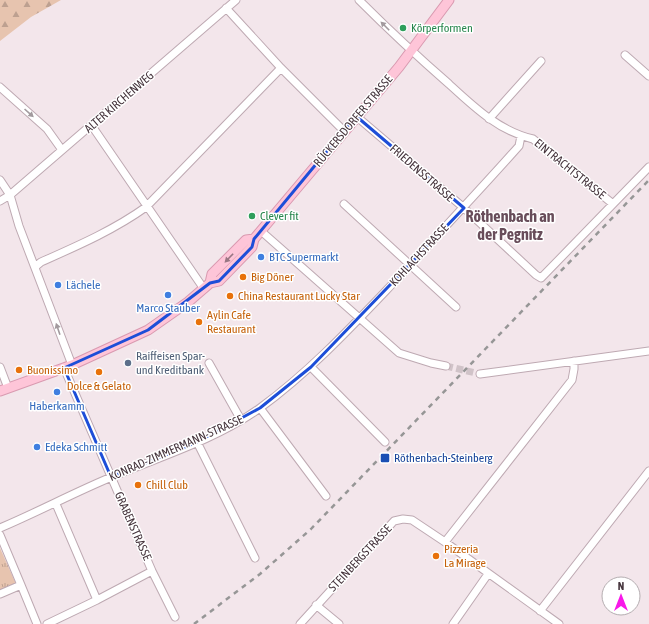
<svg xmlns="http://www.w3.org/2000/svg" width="649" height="624" font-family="'Asap Condensed',sans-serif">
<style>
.forest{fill:url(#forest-firs)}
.park{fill:url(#park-tufts)}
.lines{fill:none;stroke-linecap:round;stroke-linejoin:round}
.street-tunnel{stroke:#d0c3c8;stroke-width:7;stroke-dasharray:7 3.5;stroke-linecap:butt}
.street-casing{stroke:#bea9b2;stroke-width:9}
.secondary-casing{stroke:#d99ab0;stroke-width:11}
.street{stroke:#fff;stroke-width:7}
.secondary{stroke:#fec5d8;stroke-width:9}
.rail{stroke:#969696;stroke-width:2.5;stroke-dasharray:5 5;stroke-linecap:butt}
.oneway{fill:#a29a9e}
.oneway2{fill:#997683}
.marked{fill:none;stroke:#1d4ed8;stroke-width:3;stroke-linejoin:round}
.leisure-dot{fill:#2e9e5b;stroke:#fff;stroke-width:1.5}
.shop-dot{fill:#3f7fe0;stroke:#fff;stroke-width:1.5}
.food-dot{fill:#e8710a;stroke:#fff;stroke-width:1.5}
.service-dot{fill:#5c6f8a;stroke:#fff;stroke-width:1.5}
.transit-dot{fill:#1a4fb4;stroke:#fff;stroke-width:1.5}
.labels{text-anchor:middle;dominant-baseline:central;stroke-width:3;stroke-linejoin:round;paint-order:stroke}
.leisure-label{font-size:12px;fill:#27864d;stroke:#fff;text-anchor:start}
.street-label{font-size:12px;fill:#46353d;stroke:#fff}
.shop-label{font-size:12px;fill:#366cbe;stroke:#fff;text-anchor:start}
.food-label{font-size:12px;fill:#c56008;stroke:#fff;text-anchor:start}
.service-label{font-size:12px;fill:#4e5e75;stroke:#fff;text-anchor:start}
.transit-label{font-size:12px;fill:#164399;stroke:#fff;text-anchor:start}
.district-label{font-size:16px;font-weight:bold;fill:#684d5a;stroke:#fff}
</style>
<defs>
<pattern id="forest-firs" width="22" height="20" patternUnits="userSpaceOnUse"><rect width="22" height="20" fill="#e7c4af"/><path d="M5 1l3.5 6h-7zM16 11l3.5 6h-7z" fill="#bda090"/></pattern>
<pattern id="park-tufts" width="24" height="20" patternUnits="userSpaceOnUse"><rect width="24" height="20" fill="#e7c4af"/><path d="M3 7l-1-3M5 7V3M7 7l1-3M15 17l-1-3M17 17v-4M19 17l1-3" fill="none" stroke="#bda090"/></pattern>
</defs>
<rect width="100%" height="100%" fill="#f3e6eb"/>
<path class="forest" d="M0,0H61L31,17L0,41Z"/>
<path class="park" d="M0,548L16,584L0,590Z"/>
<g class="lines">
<path class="street-tunnel" d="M446,366L480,374"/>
<defs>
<path id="street" d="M359,0C388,29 418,57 449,84C474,107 499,131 533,139L613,204
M226,8L281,68L344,131
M625,55L649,76
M0,87L47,129L62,150
M356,116L464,208L536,275L541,278L649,167
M489,119L541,61
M92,126L204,289
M0,180L10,195L19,226L72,365
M0,201L10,195L236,0
M344,204L456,307
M261,231L399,353L431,363L446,366
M35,267L41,262C77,246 114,230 146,207L281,68
M209,363L241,420
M0,367L8,388
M311,367L385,442
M64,368L152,571L175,617
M480,374L649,351
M260,408L326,496
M197,442L255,558
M56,504L97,600
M0,528C38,512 75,492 114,476C162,456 217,439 260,408C312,370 355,323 399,277C439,233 480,190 519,146L521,136
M0,535L21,585L0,594
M445,542L572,380L574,369V361
M21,585L37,624
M316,605L339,624
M540,611L649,471
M47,624L97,600L152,571
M300,624L394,521L403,519L412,520L445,542L559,624
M453,624L488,574"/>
<path id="secondary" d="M210,283L212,274L246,240L254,239
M0,391L72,365L148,330L188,302L210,283L219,281L252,247L254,239L399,67L449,0"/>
</defs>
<use href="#street" class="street-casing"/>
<use href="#secondary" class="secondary-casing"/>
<use href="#street" class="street"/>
<use href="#secondary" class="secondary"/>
<path class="rail" d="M194,624L260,574L311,529L649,180"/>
</g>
<defs><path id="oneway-solid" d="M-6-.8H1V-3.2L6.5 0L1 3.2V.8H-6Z"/></defs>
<g class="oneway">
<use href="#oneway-solid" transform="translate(385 26) rotate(-135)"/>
<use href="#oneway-solid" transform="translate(29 113) rotate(42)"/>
<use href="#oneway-solid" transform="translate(58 329) rotate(-109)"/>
</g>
<use class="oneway2" href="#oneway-solid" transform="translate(229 258) rotate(134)"/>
<path class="marked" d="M356,116L464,208L311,367L260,408L197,442L111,477L64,368L148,330L210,283L219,281L252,247L254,239Z"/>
<g class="leisure-dot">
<circle cx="403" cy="28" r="4"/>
<circle cx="252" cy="216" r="4"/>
</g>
<g class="shop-dot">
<circle cx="261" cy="257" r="4"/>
<circle cx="58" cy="285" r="4"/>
<circle cx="168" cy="295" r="4"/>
<circle cx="57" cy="392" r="4"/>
<circle cx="37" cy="447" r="4"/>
</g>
<g class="food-dot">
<circle cx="243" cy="277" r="4"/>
<circle cx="230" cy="296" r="4"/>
<circle cx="199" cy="322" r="4"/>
<circle cx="19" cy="370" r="4"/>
<circle cx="99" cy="372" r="4"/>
<circle cx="138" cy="485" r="4"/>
<circle cx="436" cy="556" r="4"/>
</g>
<circle class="service-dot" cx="128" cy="363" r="4"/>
<rect class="transit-dot" x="380" y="453" width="10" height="10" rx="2"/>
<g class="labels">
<g class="leisure-label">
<text x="411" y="28">Körperformen</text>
<text x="260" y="216">Clever fit</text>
</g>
<g class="street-label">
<text transform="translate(119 102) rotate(-41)">ALTER KIRCHENWEG</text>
<text transform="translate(353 121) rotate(-50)">RÜCKERSDORFER STRASSE</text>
<text transform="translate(570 169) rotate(39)">EINTRACHTSTRASSE</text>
<text transform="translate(422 173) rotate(41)">FRIEDENSSTRASSE</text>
<text transform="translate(419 255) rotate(-47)">KOHLACHSTRASSE</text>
<text transform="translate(176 448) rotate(-24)">KONRAD-ZIMMERMANN-STRASSE</text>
<text transform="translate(133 526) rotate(66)">GRABENSTRASSE</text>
<text transform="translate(360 558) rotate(-47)">STEINBERGSTRASSE</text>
</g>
<g class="shop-label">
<text x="269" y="257">BTC Supermarkt</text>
<text x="66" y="285">Lächele</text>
<text x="168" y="308" text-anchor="middle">Marco Stauber</text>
<text x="57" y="406" text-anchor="middle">Haberkamm</text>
<text x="45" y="447">Edeka Schmitt</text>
</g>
<g class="food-label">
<text x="251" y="277">Big Döner</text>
<text x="238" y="296">China Restaurant Lucky Star</text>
<text x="207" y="315">Aylin Cafe<tspan x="207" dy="14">Restaurant</tspan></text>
<text x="27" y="370">Buonissimo</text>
<text x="99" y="386" text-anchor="middle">Dolce &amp; Gelato</text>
<text x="146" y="485">Chill Club</text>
<text x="444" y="549">Pizzeria<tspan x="444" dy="14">La Mirage</tspan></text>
</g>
<g class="service-label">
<text x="136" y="356">Raiffeisen Spar-<tspan x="136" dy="14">und Kreditbank</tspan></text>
</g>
<g class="transit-label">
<text x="394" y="458">Röthenbach-Steinberg</text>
</g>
<g class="district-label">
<text x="510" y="216">Röthenbach an<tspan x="510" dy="18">der Pegnitz</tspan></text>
</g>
</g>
<g transform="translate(621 596)"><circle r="19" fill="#ffffff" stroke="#b5aeb1"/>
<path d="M0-3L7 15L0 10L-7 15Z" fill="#f818e9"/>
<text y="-6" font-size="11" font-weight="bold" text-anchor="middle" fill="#46353d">N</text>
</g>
</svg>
